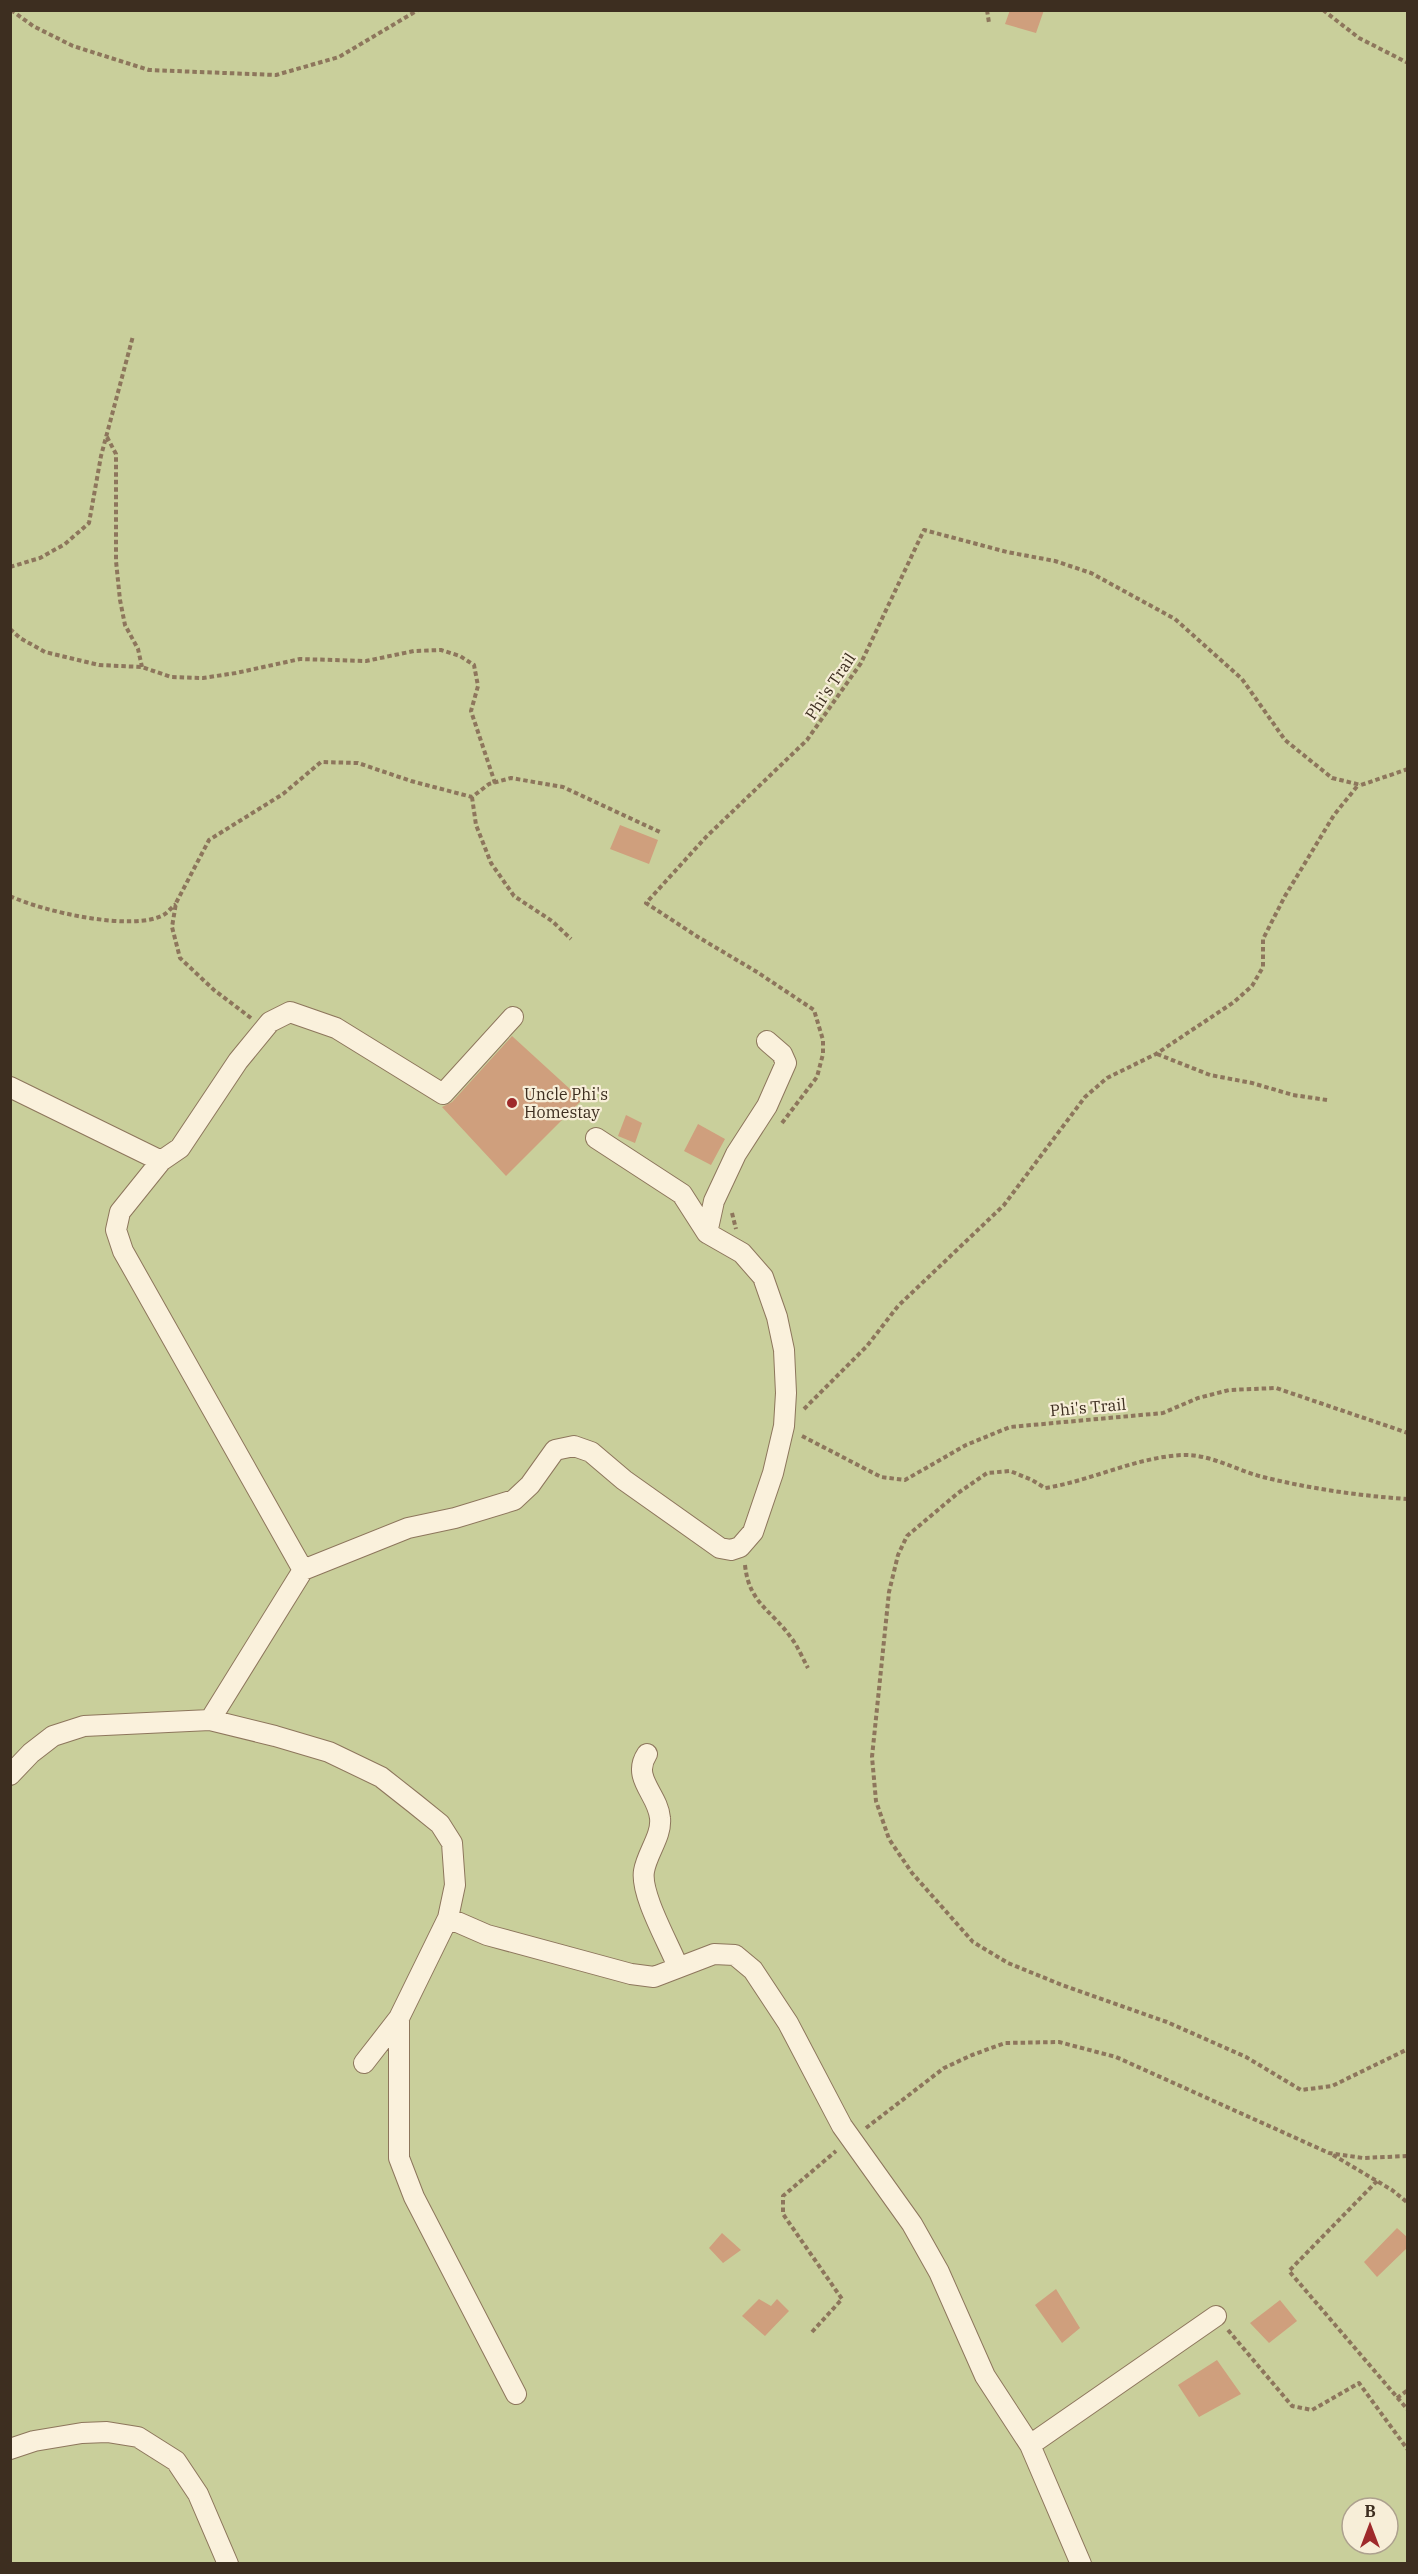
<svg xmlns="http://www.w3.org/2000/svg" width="1418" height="2574" font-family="'IBM Plex Serif',serif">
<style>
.green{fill:#c9cf9b;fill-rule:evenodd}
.building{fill:#cf9f7d}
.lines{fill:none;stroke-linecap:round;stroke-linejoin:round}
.street-casing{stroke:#8d765c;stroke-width:22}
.path{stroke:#8d765c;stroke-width:4;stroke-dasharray:4.5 3;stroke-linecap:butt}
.street{stroke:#faf1dc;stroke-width:20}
.poi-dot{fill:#9e2a2b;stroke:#f7eed8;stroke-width:2}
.labels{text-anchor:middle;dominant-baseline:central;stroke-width:4.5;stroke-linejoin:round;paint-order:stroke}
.street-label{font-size:16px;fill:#3d2e20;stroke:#f7eed8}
.poi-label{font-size:16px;fill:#3d2e20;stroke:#f7eed8;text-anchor:start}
</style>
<rect width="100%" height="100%" fill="#f0e4c8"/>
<path class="green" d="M11,11H1407V2563L11,2564ZM1352,2508H1388V2544H1352Z"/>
<path class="building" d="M1010,10H1044L1036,33L1005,24Z
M620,825L658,840L649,864L610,849Z
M512,1036L582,1100L506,1176L442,1107L452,1102Z
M626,1115L642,1123L635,1143L618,1136Z
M698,1124L725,1139L711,1165L684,1151Z
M1397,2228L1407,2237V2248L1377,2277L1364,2262Z
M722,2233L741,2250L723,2263L709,2248Z
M1056,2289L1080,2328L1062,2343L1035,2305Z
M759,2299L771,2306L777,2299L789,2311L765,2336L742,2316Z
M1280,2300L1297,2321L1269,2343L1250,2323Z
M1217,2360L1241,2394L1199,2417L1178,2385Z"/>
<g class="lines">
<defs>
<path id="street" d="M10,1087L161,1161
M707,1233L714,1201L736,1154L767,1106L786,1063L782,1054L767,1041
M303,1570L408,1528L455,1518L514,1500L530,1485L555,1450L574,1446L591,1452L624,1480L720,1548L731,1550L740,1547L753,1532L773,1473L784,1426L786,1393L784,1350L777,1317L763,1277L742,1253L707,1233L682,1194L596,1138
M210,1720L303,1570L123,1251L116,1230L120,1212L161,1161L180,1148L238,1061L270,1022L290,1012L336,1028L443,1094L513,1017
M647,1754C631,1778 658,1794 660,1818C662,1836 647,1853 644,1871C640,1894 669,1944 678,1967
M10,1775L31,1753L53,1736L84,1726L210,1720L275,1736L329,1752L381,1777L414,1803L440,1824L452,1843L455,1885L448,1918L399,2018L364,2063
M448,1918L487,1935L631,1974L654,1977L714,1954L735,1955L753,1970L788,2023L842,2126L912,2224L939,2272L985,2376L1030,2445L1081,2564
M399,2018V2158L414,2197L516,2394
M1030,2445L1216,2316
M10,2449L34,2441L82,2433L107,2432L138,2437L176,2461L198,2494L228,2564"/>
</defs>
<use href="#street" class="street-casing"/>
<path class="path" d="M11,10L33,26L73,46L149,70L276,75L339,57L418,10
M987,10L989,23
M1323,10L1359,38L1408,63
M107,437L116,454V561L120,600L125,625L138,649L142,667
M10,567L40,558L65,544L89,523L101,456L133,336
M10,629L20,638L45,652L99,665L142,667L171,677L203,678L236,673L300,659L366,661L414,651L441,650L460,656L474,665L478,686L471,711L495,783
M472,797L476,825L491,863L514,896L552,921L571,939
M10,896C41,911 135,933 165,914C169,911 172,907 176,904
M251,1018L214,990L180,958L172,927L176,903L209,840L283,794L321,762L358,763L411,781L472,797L489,784L511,778L563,787L662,833
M1157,1054L1210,1075L1252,1083L1293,1095L1327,1100
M782,1123L817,1077L823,1054V1040L814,1010L757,972L698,937L646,903L706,837L807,740L861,663L924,530L1007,552L1055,561L1091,573L1175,619L1242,679L1285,740L1332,778L1361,785L1408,769
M732,1213L736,1229
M804,1409L867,1346L898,1306L1004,1205L1085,1097L1107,1078L1156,1054L1234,1002L1252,986L1263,967V939L1285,896L1334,815L1359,784
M802,1436L881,1477L905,1480L966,1445L1010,1427L1163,1413L1198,1398L1229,1390L1276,1388L1408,1433
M1408,1499C1360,1496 1313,1489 1267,1478C1239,1472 1212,1454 1183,1455C1136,1457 1091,1481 1045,1488L1032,1480L1010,1471L987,1473L958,1493L907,1536L898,1555L889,1592L872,1757L876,1801L889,1839L912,1873L973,1942L1008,1963L1062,1985L1167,2022L1246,2057L1301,2090L1332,2086L1408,2049
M745,1565C749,1604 772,1610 792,1639C798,1647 803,1659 808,1668
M866,2128L944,2068L972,2055L1005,2043L1059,2042L1116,2057L1329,2153L1363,2158L1408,2156
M1333,2155L1392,2190L1408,2203
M1377,2181L1289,2271L1408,2410
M1228,2330L1292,2406L1312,2410L1359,2383L1408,2450
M812,2332L842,2299L783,2214V2196L836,2151
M1397,2398L1408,2390"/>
<use href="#street" class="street"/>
</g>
<circle class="poi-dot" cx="512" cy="1103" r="6"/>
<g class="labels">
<g class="street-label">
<text transform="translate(830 686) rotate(-56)">Phi's Trail</text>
<text transform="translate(1088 1407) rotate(-5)">Phi's Trail</text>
</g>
<g class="poi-label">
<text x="524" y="1094">Uncle Phi's<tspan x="524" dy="18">Homestay</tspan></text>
</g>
</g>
<rect width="1418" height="2574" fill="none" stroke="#3d2e20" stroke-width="24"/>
<g transform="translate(1370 2526)"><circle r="28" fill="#f7eed8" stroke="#ada18e" stroke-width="1.5"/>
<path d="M0-4.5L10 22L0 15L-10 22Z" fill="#9e2a2b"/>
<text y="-9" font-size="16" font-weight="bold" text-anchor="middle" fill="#3d2e20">B</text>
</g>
</svg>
